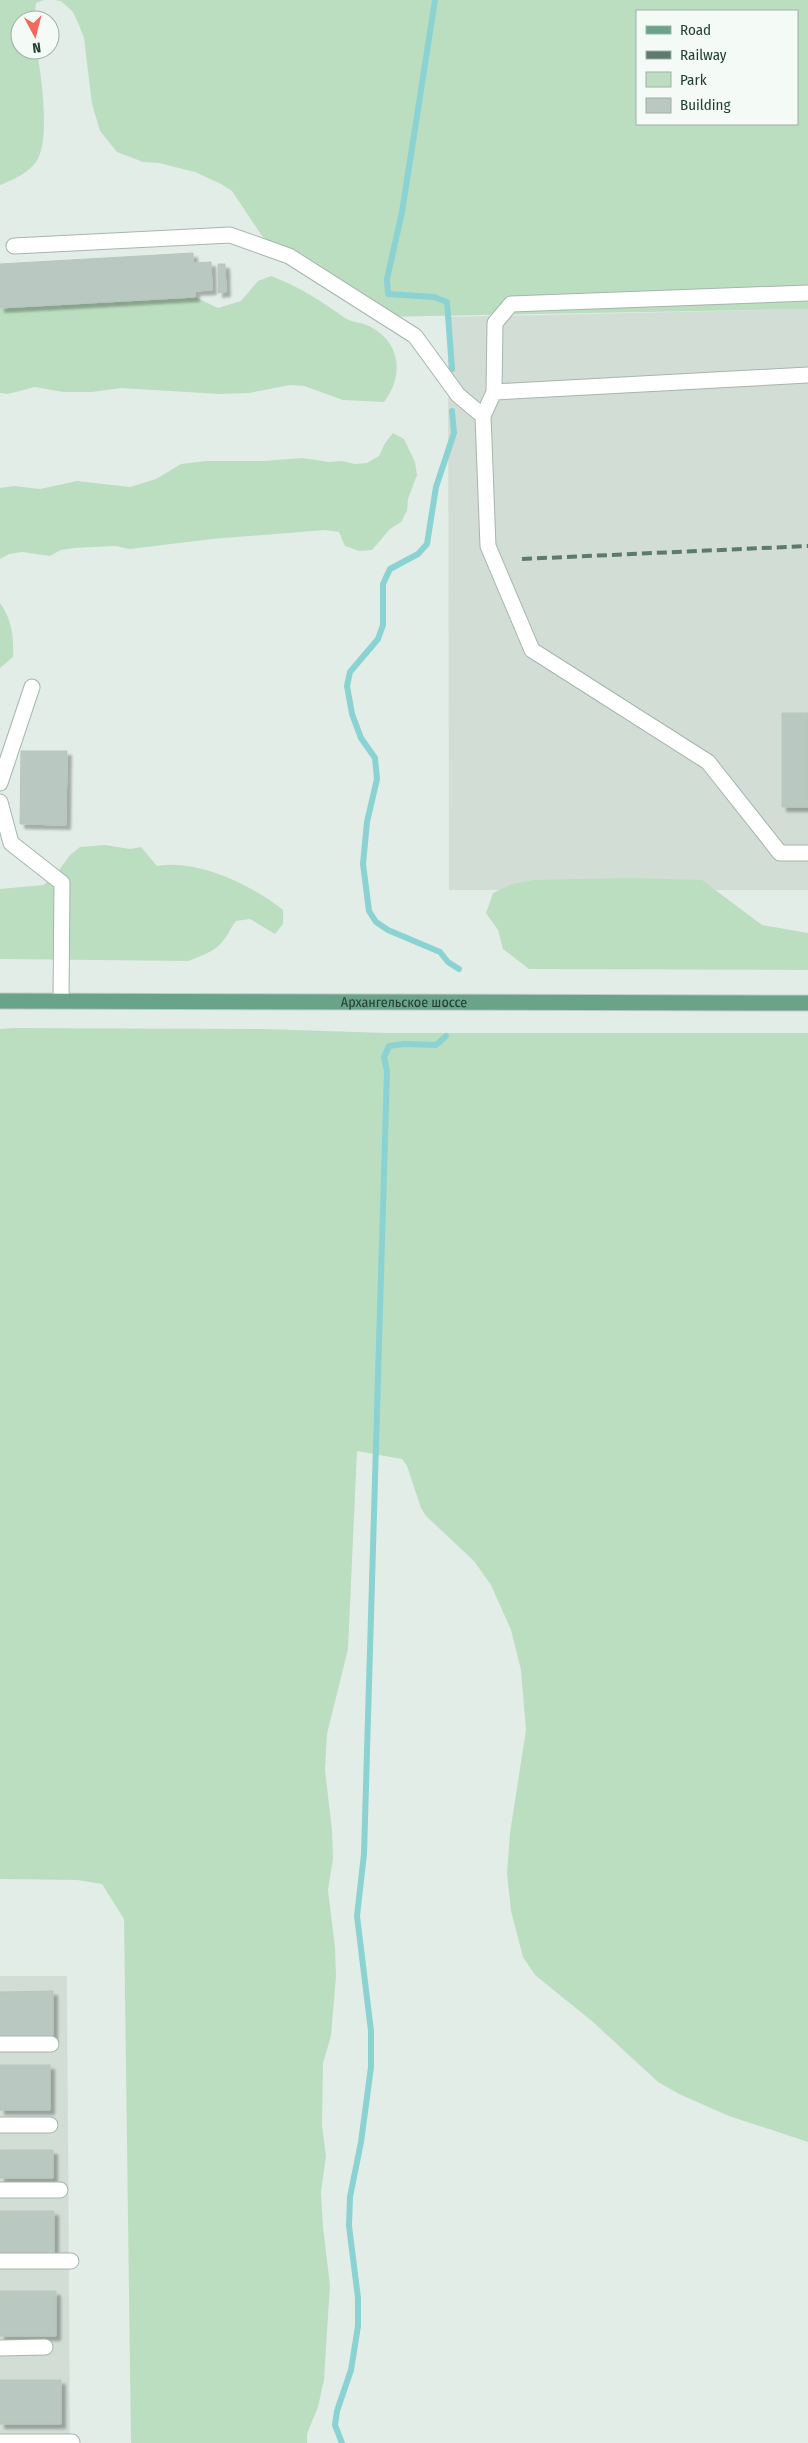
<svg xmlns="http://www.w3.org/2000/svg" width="808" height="2443" font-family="'Fira Sans Condensed',sans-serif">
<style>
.built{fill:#d2ddd6}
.green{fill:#bcdec0;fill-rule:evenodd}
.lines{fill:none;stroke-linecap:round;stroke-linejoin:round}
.stream{stroke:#8bd2d2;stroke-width:6}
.building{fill:#b9c8c0;stroke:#b6c7bd;filter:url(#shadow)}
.minor-casing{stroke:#a6b5ad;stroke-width:17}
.major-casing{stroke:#c1c9c6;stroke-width:17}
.minor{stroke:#fff;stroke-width:15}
.major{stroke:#68a38a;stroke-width:15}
.rail{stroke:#5d7a6e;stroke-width:4;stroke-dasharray:10 5;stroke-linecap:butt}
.labels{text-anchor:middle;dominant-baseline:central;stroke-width:5;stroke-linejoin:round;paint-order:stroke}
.street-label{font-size:14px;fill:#233f33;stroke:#f4faf6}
</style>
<defs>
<filter id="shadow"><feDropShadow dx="4.5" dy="4.5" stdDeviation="1" flood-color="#0004"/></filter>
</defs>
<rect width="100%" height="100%" fill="#e3ede7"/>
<path class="built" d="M808,309V890H449L448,317Z
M0,1976H67L70,2443H0Z"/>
<path class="green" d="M0,0H44L36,3L34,20H20V50H37C41,75 51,142 36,162C28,173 13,180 0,185Z
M54,0H808V309L377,317L291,265L262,236L232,191L221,184L195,172L159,163L143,162L117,152L100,131L92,104L84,38L79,25L73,12L61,1ZM637,11H797V124H637Z
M271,276C300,287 320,300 345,318C352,323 363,322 371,327C401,343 404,376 384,402L343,400L304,386L290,385L249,393L220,394L121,388L92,392H63L35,387L8,394L0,393V308L195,297L218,308L241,301L258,281Z
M393,433L404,439L415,462L417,475L408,499L407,511L401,522L390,529L372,550L359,551L345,546L339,532L325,530L212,539L130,549L115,546L74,548L61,550L50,556L22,552L9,554L0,559V488L14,486L40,489L77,481L130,487L156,479L181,464L206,461H264L302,458L329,462L342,461L355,464L367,463L379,456L385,443Z
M0,603C12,619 14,638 13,657L0,668Z
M105,845L130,849L141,847L157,866C197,859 252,885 283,910V924L275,934L250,919L236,921C231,927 228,935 223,941C216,951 199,957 188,961L0,959V889L43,885L54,877L70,855L80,847Z
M629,878L702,880L762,925L808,933V970L529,969L503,949L498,930L486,913L493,893L512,884L534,880Z
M14,1028L264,1029L387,1033H808V2142L729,2116L679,2094L658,2082L593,2022L535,1975L523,1957L511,1911L507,1873L510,1833L526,1730L521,1670L511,1630L491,1585L474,1561L426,1516L421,1508L407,1466L402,1459L357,1451L348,1649L327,1734L325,1770L332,1830L333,1859L328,1890L335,1947L336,1976L331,2036L323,2063L322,2125L326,2156L321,2192L323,2227L330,2285L324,2380L318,2407L307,2434V2443H131L124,1919L102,1884L77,1880L0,1879V1029Z"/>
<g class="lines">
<path class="stream" d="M435,0L402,212L387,279L388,294L434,297L447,302L452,369
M452,411L454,433L436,487L427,544L418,554L390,569L383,584V625L378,639L350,672L347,686L352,714L361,738L375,758L377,779L367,822L363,864L369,911L376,922L388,930L440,952L448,962L459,969
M342,2443L335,2425L337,2411L351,2370L358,2326V2298L349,2226L350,2197L361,2142L371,2067V2031L357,1916L364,1854L387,1071L384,1057L389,1046L404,1044L436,1045L446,1036"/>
</g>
<path class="building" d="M193,253V263L211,262L212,290L195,291V297L0,308V264Z
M218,264H225L226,292L218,293Z
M782,713H808V807H782Z
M21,751H67L66,825L20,824Z
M53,1991V2036L0,2037V1992Z
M0,2065H50V2110H0Z
M0,2150H53V2178H0Z
M0,2211H54V2256H0Z
M0,2291H56V2336H0Z
M0,2380H61V2424H0Z"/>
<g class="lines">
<defs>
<path id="minor" d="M14,246L230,235L289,256L415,336L458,395L483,416
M808,293L511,304L495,323L494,392L483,416L488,546L532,650L708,762L780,853H808
M494,392L808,375
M0,783L32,687
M0,802L11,843L62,883L61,1000
M0,2044H51
M0,2125H50
M0,2190H60
M0,2261H71
M0,2348L45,2347
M0,2442H72"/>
<g id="major">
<path id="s1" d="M0,1001L808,1003"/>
</g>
</defs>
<use href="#minor" class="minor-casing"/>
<use href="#major" class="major-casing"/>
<use href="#minor" class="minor"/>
<use href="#major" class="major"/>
<path class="rail" d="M522,559L808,546"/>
</g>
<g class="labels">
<g class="street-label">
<text stroke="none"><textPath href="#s1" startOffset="404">Архангельское шоссе</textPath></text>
</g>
</g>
<rect x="636" y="10" width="162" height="115" fill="#f4faf6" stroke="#a0afa8"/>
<rect x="646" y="26" width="25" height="8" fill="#68a38a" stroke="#a0afa8"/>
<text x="680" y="35" font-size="15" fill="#233f33">Road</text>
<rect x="646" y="51" width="25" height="8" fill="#5d7a6e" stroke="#a0afa8"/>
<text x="680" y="60" font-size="15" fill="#233f33">Railway</text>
<rect x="646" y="72" width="25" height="15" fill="#bcdec0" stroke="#a0afa8"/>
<text x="680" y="85" font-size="15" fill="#233f33">Park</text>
<rect x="646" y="98" width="25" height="15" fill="#b9c8c0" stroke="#a0afa8"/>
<text x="680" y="110" font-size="15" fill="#233f33">Building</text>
<g transform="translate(35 35) rotate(173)"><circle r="24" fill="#f4faf6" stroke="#a0afa8"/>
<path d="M0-4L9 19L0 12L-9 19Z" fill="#f3685c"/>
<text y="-8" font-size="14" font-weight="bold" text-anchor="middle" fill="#233f33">N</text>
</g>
</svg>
